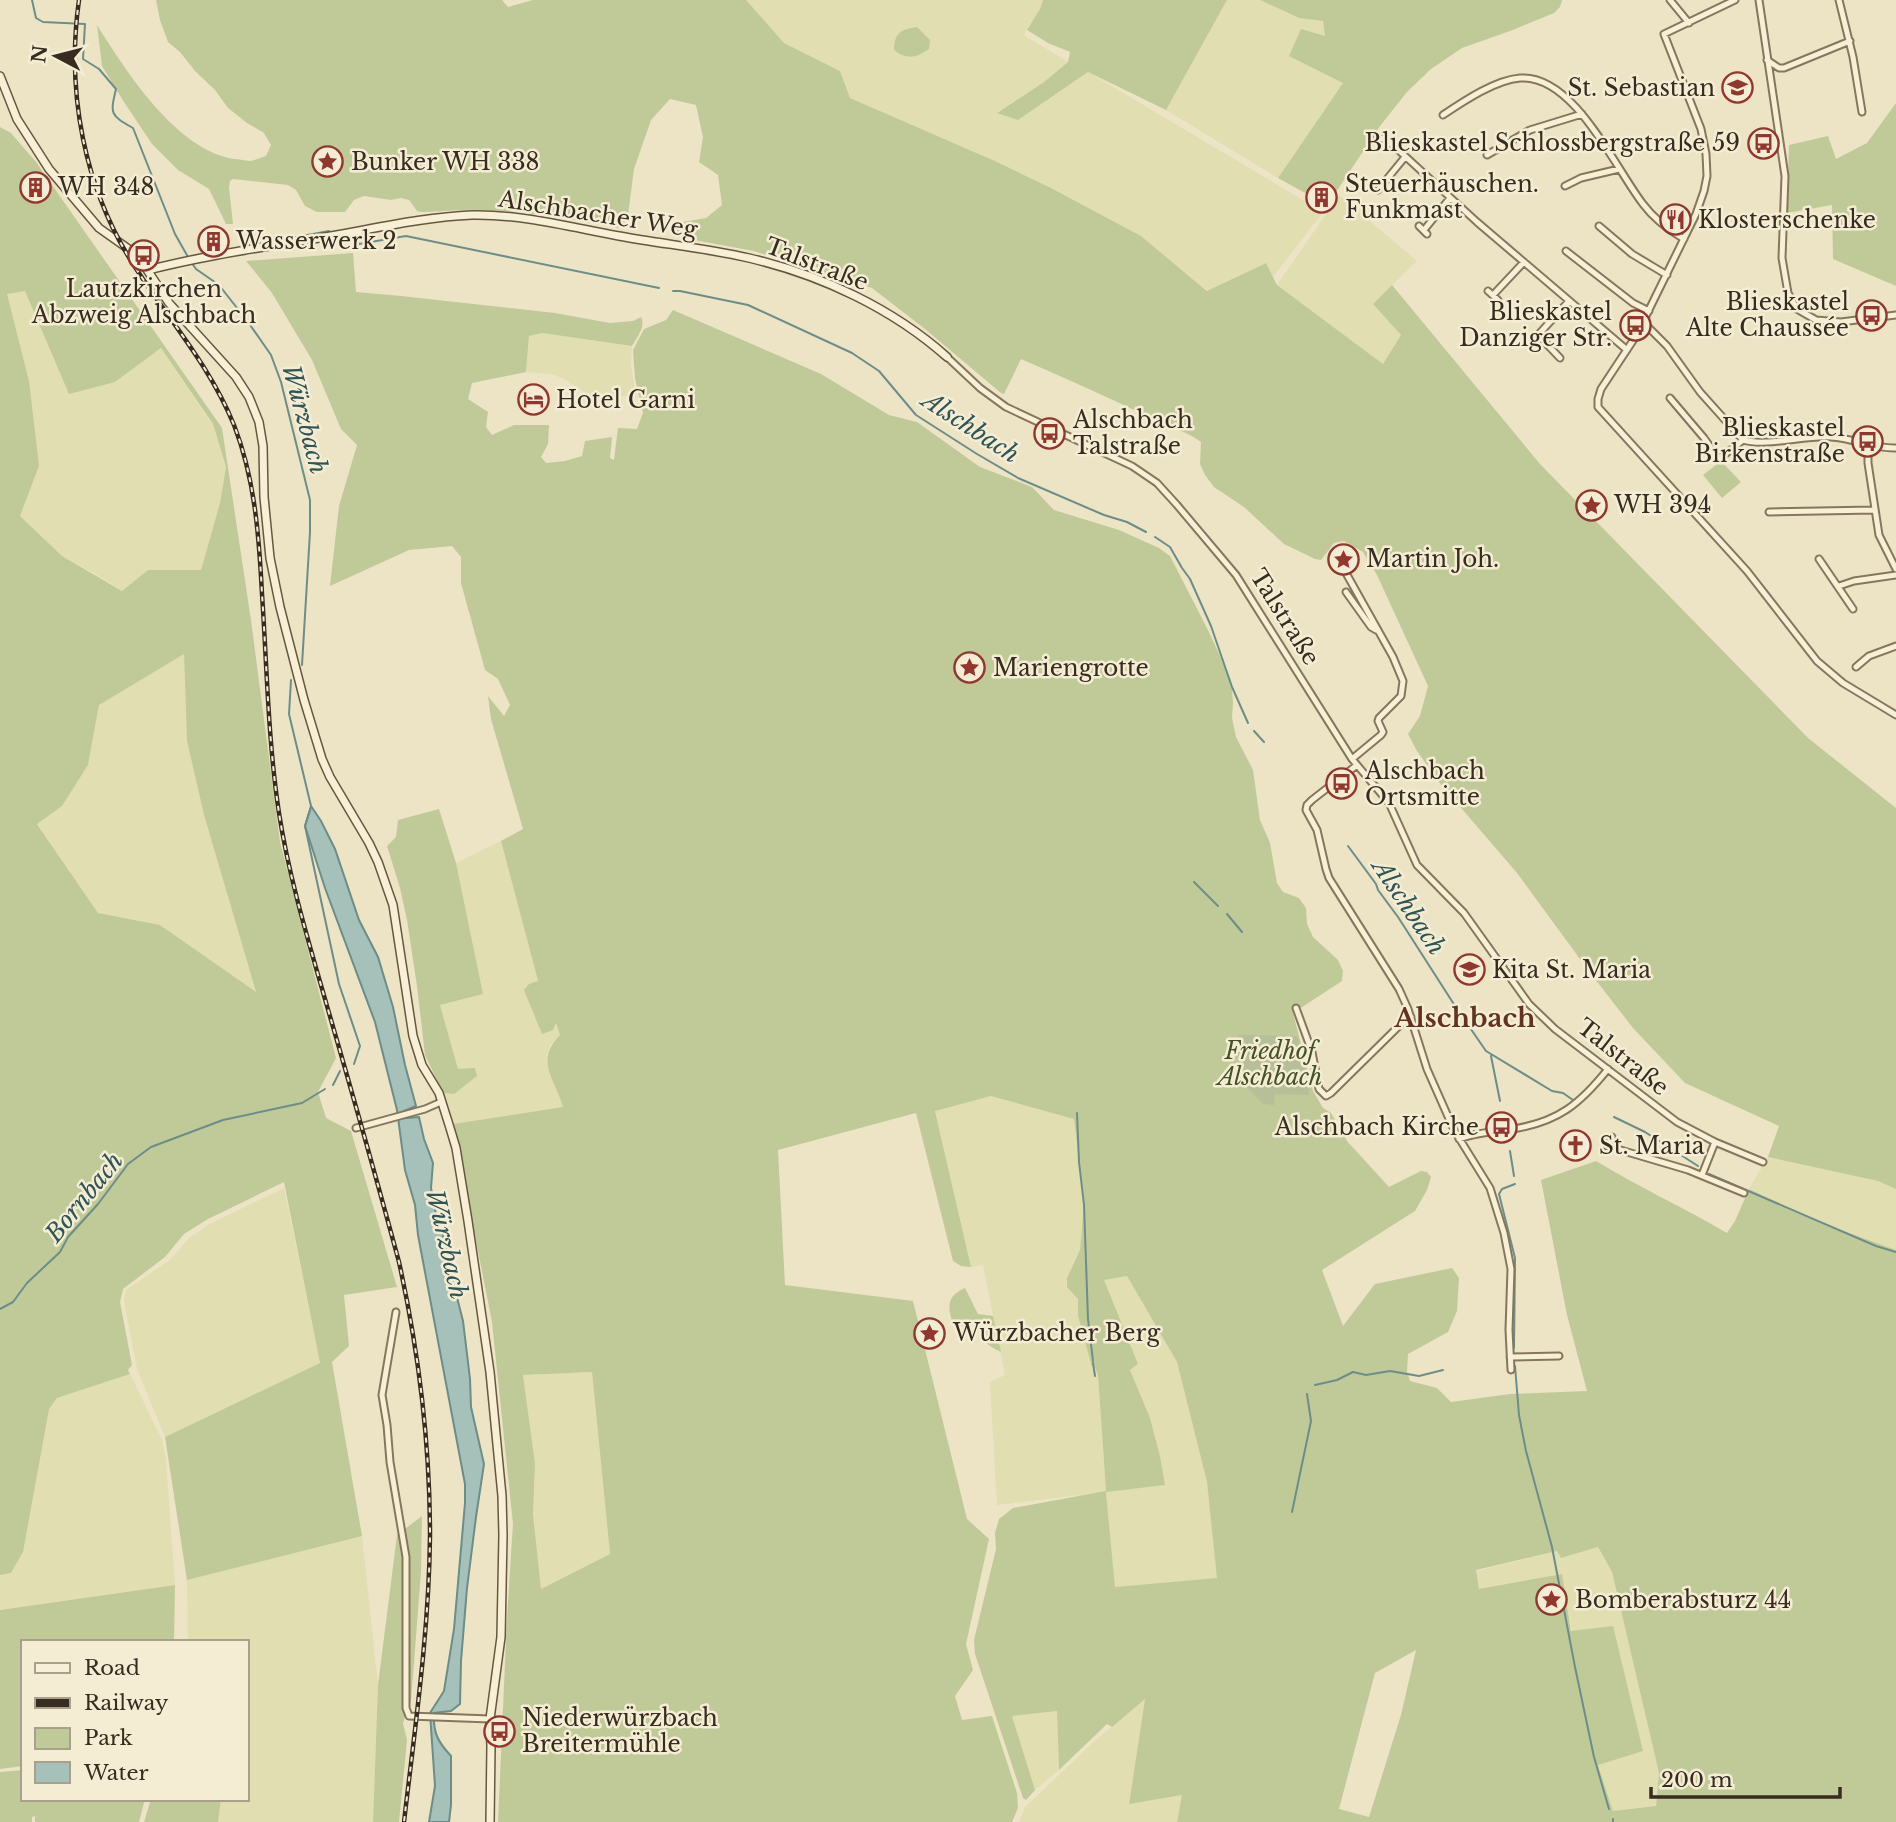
<svg xmlns="http://www.w3.org/2000/svg" width="1896" height="1822" font-family="'Libre Baskerville',serif">
<style>
.farmland{fill:#e1deb2}
.green{fill:#c0ca99;fill-rule:evenodd}
.cemetery{fill:#b7bf98}
.water{fill:#a6c0ba;stroke:#6d8d88;stroke-width:2}
.lines{fill:none;stroke-linecap:round;stroke-linejoin:round}
.stream{stroke:#6d8d88;stroke-width:2}
.street-casing{stroke:#86765c;stroke-width:9}
.secondary-casing{stroke:#68573f;stroke-width:10}
.street{stroke:#f7f0d7;stroke-width:5}
.secondary{stroke:#f7f0d7;stroke-width:7}
.rail-casing{stroke:#372c1f;stroke-width:4.5}
.rail{stroke:#f4edd4;stroke-width:2;stroke-dasharray:5;stroke-linecap:butt}
.labels{text-anchor:middle;dominant-baseline:central;stroke-width:5;stroke-linejoin:round;paint-order:stroke}
.poi-label{font-size:23px;fill:#372c1f;stroke:#f4edd4;text-anchor:start}
.street-label{font-size:23px;fill:#372c1f;stroke:#f4edd4}
.park-label{font-size:23px;font-style:italic;fill:#445226;stroke:#f4edd4}
.water-label{font-size:24px;font-style:italic;fill:#2f5556;stroke:#f4edd4}
.quarter-label{font-size:26px;font-weight:bold;fill:#613320;stroke:#f4edd4}
</style>
<rect width="100%" height="100%" fill="#ece4c5"/>
<path class="farmland" d="M746,0H1043L1040,9L1024,35L1068,62L1044,82L998,112L1018,120L1088,72L1323,212L1273,277L1265,263L1208,291L1141,236L1051,188L995,161L850,98L840,71L784,43Z
M1227,0H1260L1299,18L1323,21L1326,36L1343,83L1278,178L1166,110Z
M1339,195L1417,261L1373,304L1402,335L1383,364L1277,285Z
M25,291L115,382L161,348L213,425L226,467L220,503L201,570H148L123,591L97,575L62,556L20,516L39,465L6,293Z
M542,333L632,346L631,364L636,397L613,395L611,400L597,394L594,399L566,380L552,374L526,372L529,336Z
M184,653L187,741L204,815L256,993L160,925L98,913L37,823L62,806L88,765L99,705Z
M501,841L538,982L560,1035L550,1045L546,1060L564,1107L453,1124L443,1093L455,1094L458,1069L440,1005L483,994L456,863Z
M991,1096L1074,1119L1084,1205L1080,1250L1067,1278L1078,1299V1316L1098,1375L1106,1491L1164,1485L1160,1456L1150,1418L1130,1370L1138,1364L1103,1280L1127,1276L1177,1362L1207,1482L1218,1578L1115,1588L1106,1492L997,1505L990,1382L1005,1375L983,1265L971,1267L935,1110Z
M1768,1157L1879,1181L1896,1189V1250L1827,1225L1749,1189Z
M284,1188L320,1363L165,1437L137,1369L124,1301L126,1290L170,1260L189,1238L210,1224Z
M592,1372L610,1554L541,1589L533,1514L535,1464L523,1375Z
M130,1374L162,1440L166,1460L175,1585L0,1610V1575L11,1573L22,1554L48,1409L57,1398Z
M362,1536L378,1685L373,1822H218L221,1799H247V1642H188L187,1580Z
M1598,1547L1612,1572L1659,1773L1656,1806L1613,1811L1598,1764L1561,1574L1479,1590L1476,1571L1558,1551L1561,1558Z
M1145,1699L1129,1803L1183,1795L1177,1822H1019L1025,1807L1097,1739Z
M1057,1711L1059,1770L1035,1790L1012,1716Z"/>
<path class="green" d="M156,0H502L508,7L533,0H746L784,43L840,71L850,98L995,161L1051,188L1141,236L1207,291L1266,263L1277,285L1383,364L1401,335L1373,304L1392,285L1540,464L1808,738L1896,808V1189L1878,1181L1768,1157L1779,1126L1685,1083L1633,1028L1588,970L1517,873L1438,781L1417,751L1408,734L1420,716L1428,686L1377,575L1363,552L1344,541L1334,543L1321,560L1315,559L1284,544L1244,507L1214,487L1205,475L1200,464L1201,442C1188,432 1172,428 1157,421C1112,399 1067,379 1021,359L1004,394L1001,393L925,329L872,288L754,251L672,236V227L683,222L706,218L722,205L718,175L699,162L703,137L696,105L670,99L651,120L634,169L628,215L623,226L619,228C574,220 529,211 482,210C462,209 442,212 422,212L417,211L409,200L401,198L391,200L364,196L354,200L345,212H317L305,206L296,190L288,185L233,179L230,181L229,187L233,224H226L209,189L178,170L152,144L124,102L102,66L97,25C126,71 176,150 234,159C239,159 246,161 251,161C256,160 262,157 266,156L271,145L264,133L247,123L228,108L215,90L195,71L180,52L168,42L160,20Z
M1043,0H1227L1166,110L1088,72L1018,120L997,113L1044,82L1068,62L1070,52L1048,43L1027,30L1040,9Z
M1260,0H1562L1560,7L1554,13L1510,31L1462,48L1431,69L1407,92L1380,126L1336,192L1325,204L1278,178L1343,83L1289,56L1301,29L1325,36L1323,21L1299,18Z
M917,27L930,40L929,49C916,58 907,60 894,50C895,32 900,30 917,27Z
M1896,103V286L1833,259L1832,205L1787,213L1789,145L1828,136L1836,159L1867,143Z
M0,127L11,133L36,162L222,428L251,620L280,842L336,1058L318,1092L326,1118L351,1131L397,1287L344,1295L349,1346L332,1362L362,1536L187,1580L165,1437L320,1363L284,1182L208,1219L184,1234L165,1257L123,1289L120,1302L132,1365L128,1370L130,1374L57,1398L49,1409L23,1552L11,1573L0,1575ZM25,291L69,394L115,382L161,348L213,424L226,467L220,503L201,570H148L122,591L62,556L20,516L39,466L29,381L7,294ZM184,654L187,741L204,815L256,992L160,925L98,913L37,824L62,806L88,765L99,705Z
M353,253L356,292L401,296L555,313L610,323L633,321L641,317C646,327 637,337 632,346L542,333L529,336L526,372L472,383L468,399L488,412L486,427L492,435L514,425H549L548,444L541,457L546,463L565,461L582,456L585,441L612,437L610,458L614,460L618,428L637,429L643,413L635,378L633,350L644,329L666,320L673,310L821,374L889,415L917,422L980,467L1032,487L1054,510L1119,530L1159,548L1170,556L1209,632L1231,680L1233,702L1232,718L1236,737L1253,770L1260,820L1270,843L1277,883L1283,892L1299,898L1306,908L1307,924L1313,937L1338,960L1343,971L1342,981L1293,1013L1313,1091L1323,1108L1331,1113L1347,1141L1389,1187L1421,1171L1427,1172L1431,1177L1427,1190L1415,1211L1322,1270L1343,1326L1375,1284L1452,1268L1459,1278L1457,1311L1448,1332L1408,1354L1407,1372L1410,1381L1437,1388L1451,1402L1510,1394L1587,1391L1567,1315L1541,1180L1596,1161C1639,1187 1684,1208 1727,1233L1735,1221L1749,1189L1827,1225L1896,1250V1822H1177L1182,1795L1129,1804L1145,1699L1112,1727L1107,1724L1059,1770L1057,1711L1012,1716L1035,1790L1026,1800L1023,1798L975,1654L974,1640L996,1549L995,1533L999,1519L1013,1508L1106,1491L1098,1375L1094,1365L1092,1367L1078,1316V1299L1067,1287V1278L1080,1250L1084,1205L1074,1119L991,1096L935,1111L971,1267L961,1266L953,1261L916,1113L778,1150L785,1285L913,1301L967,1519L989,1539L966,1644L973,1670L955,1696L962,1720L992,1716L1017,1793L1018,1808L1012,1822H498L507,1618L513,1524L492,1322L453,1124L563,1107C555,1078 534,1061 560,1035L556,1023L553,1030L542,1034L524,990L529,984L538,981L501,841L523,829L491,719L488,696L504,716L510,705L498,679L485,670L461,583V557L452,546L409,550L330,586L339,506L357,445L341,429L312,360L272,293L246,261ZM1127,1276L1177,1362L1207,1482L1217,1578L1115,1587L1106,1492L1165,1485L1160,1456L1150,1418L1130,1370L1138,1364L1104,1280ZM592,1372L610,1554L541,1589L533,1514L535,1464L523,1375ZM1598,1547L1612,1572L1659,1773L1656,1806L1613,1811L1598,1765L1643,1751L1613,1626L1571,1631L1562,1574L1479,1589L1476,1570L1557,1551L1561,1558ZM1416,1650L1401,1715L1369,1817L1339,1809L1375,1673Z
M1721,461L1741,482L1722,498L1703,475Z
M439,809L456,863L483,994L440,1005L458,1069L475,1068L477,1076L454,1094L443,1093L425,1055L417,986L407,920L400,888L387,846L396,837L398,820Z
M965,1288L978,1314L993,1316L1001,1352C988,1346 979,1339 978,1325L954,1326C947,1308 946,1296 965,1288Z
M422,1516L421,1572L411,1701L403,1723L407,1740L399,1822H373L378,1685L397,1535Z
M175,1585L174,1642H23V1766L0,1769V1610Z
M23,1770V1799H145L139,1822H35V1816L32,1817V1822H0V1772Z
M151,1799H221L218,1822H144Z"/>
<path class="cemetery" d="M1238,1035L1297,1036L1307,1073L1309,1095L1275,1094L1274,1105L1263,1104L1239,1079Z"/>
<path class="water" d="M311,806L321,821L335,849L359,920L378,957L393,1007L405,1065L416,1106L404,1111L406,1118L419,1117L424,1139L433,1163L431,1188L437,1219L446,1244L449,1266L463,1321L470,1379L471,1407L484,1464L476,1517L467,1588L461,1661L460,1704L451,1711L434,1713C433,1733 438,1742 451,1756V1805L449,1822H429L435,1786L430,1713L444,1691L454,1629L465,1503V1484L418,1235L415,1205L405,1170L397,1110L375,1022L325,888L305,826Z"/>
<g class="lines">
<path class="stream" d="M32,0L36,18L43,22L85,24L83,59L99,69L116,89C110,114 110,115 133,128L175,234L188,257
M332,245L356,239L359,244L406,236L659,288
M238,248L329,231
M191,262L196,269L219,285L248,322L271,355L281,382L310,500V532L302,665
M673,291H680L748,305L852,353L879,371L916,415L977,454L1018,478L1104,515L1127,522L1146,532
M1155,537L1170,547L1182,568L1190,579L1211,626L1232,687L1248,723
M291,680L289,714L311,806
M1254,731L1264,742
M311,807L305,826L339,984L360,1046L354,1064
M1348,846L1376,884L1378,890L1398,917L1457,1009L1486,1051L1552,1091L1563,1093L1573,1100
M1194,882L1218,906
M1227,914L1242,932
M1491,1056L1500,1101
M333,1085L340,1071
M1077,1113L1079,1162L1084,1205L1088,1319L1093,1361
M1614,1117L1645,1132L1698,1166
M1510,1151L1514,1176
M1709,1174L1876,1246L1896,1252
M0,1309L13,1302L27,1283L60,1252L68,1237L98,1204L128,1164L151,1147L223,1120L302,1103L325,1089
M1514,1348L1515,1258L1499,1194L1502,1189L1515,1184
M1093,1363L1095,1376
M1515,1366L1519,1415L1526,1451L1552,1547L1575,1667L1594,1757L1609,1809
M1315,1385L1337,1380L1353,1372L1366,1375L1390,1371L1419,1376L1443,1370
M1292,1512L1311,1421L1307,1394
M1613,1822V1819"/>
<defs>
<path id="street" d="M1670,0L1689,23
M1735,0L1664,34L1701,129L1706,154L1707,176L1704,191L1696,214L1643,322L1634,339L1601,389L1598,399V407L1747,571L1817,661L1843,683L1896,715
M1759,0L1785,176L1782,258L1788,293L1797,309L1816,320L1841,322L1896,315
M1839,0L1853,57L1862,112
M1767,60L1779,68H1784L1850,41
M1443,115C1464,101 1495,80 1520,78C1574,74 1615,168 1643,204C1654,219 1669,230 1684,239
M1376,138L1385,139L1394,146L1477,222L1627,350
M1487,155L1530,130L1582,114
M1565,186L1581,178L1619,169
M1378,190L1405,157
M1419,226L1427,234
M1599,226L1632,254L1667,275
M1424,230L1450,198
M1566,251L1633,303L1649,311
M1488,291L1498,300
M1493,295L1524,262
M1643,322L1667,346L1700,392L1743,440C1767,447 1804,435 1831,437C1853,438 1874,449 1896,448
M947,357L980,388L1006,407L1132,466L1157,483L1177,505L1236,575L1352,759L1389,803L1417,865L1464,913L1529,1004L1555,1029L1677,1122L1715,1142L1763,1162
M1560,358L1538,335L1569,301
M1670,398L1704,438L1719,459L1743,440
M1868,445V463L1879,535L1896,569
M1769,512L1874,510
M1337,557L1393,657L1403,681L1401,696L1379,718L1378,721L1383,732L1381,735L1352,759
M1819,559L1853,609
M1839,586L1854,581L1896,575
M1346,592L1371,627L1376,630
M1856,667L1869,656L1896,646
M1357,765L1312,800L1307,805L1306,810L1317,830L1326,869L1329,878L1399,989L1408,1009L1427,1069L1454,1130L1490,1188L1504,1233L1511,1269L1509,1330L1511,1370
M1296,1008L1312,1052L1319,1089L1326,1096L1331,1093L1401,1024L1411,1017
M356,1128L425,1109L441,1102
M1612,1137L1607,1146L1688,1170L1744,1193
M1459,1139C1476,1132 1495,1132 1513,1129C1558,1122 1580,1104 1608,1069
M1702,1175L1715,1142
M396,1312L382,1395L387,1425L390,1462L406,1557V1708L409,1716L490,1719
M1510,1357L1559,1356"/>
<path id="secondary" d="M0,76L17,119L49,169L99,228L130,250L142,262L169,303L236,377L249,397L259,422L263,446L264,497L270,558L280,607L304,700L322,759L330,777L369,843L378,862L393,905L413,1036L422,1065L439,1093L450,1128L456,1148L468,1221L490,1372L502,1496L503,1535L501,1637L490,1719L491,1746L490,1822
M148,270C206,255 266,247 325,237C373,229 423,217 472,215C521,214 570,227 619,236C662,244 706,248 749,258C821,275 892,308 947,357"/>
</defs>
<use href="#street" class="street-casing"/>
<use href="#secondary" class="secondary-casing"/>
<use href="#street" class="street"/>
<use href="#secondary" class="secondary"/>
<defs>
<path id="rail" d="M79,0C66,92 84,189 135,267C169,320 210,366 234,425C255,479 259,536 262,594C267,667 268,741 279,813C289,878 309,943 327,1006C352,1092 376,1177 399,1262C419,1353 430,1444 430,1536C429,1632 415,1727 404,1822"/>
</defs>
<use href="#rail" class="rail-casing"/>
<use href="#rail" class="rail"/>
</g>
<defs>
<symbol id="school-ring" viewBox="-11 -11 22 22"><circle r="9.5" fill="#f4edd4" stroke="#92362e" stroke-width="1.5"/><path d="M0-5L7-2L0 1L-7-2ZM-4 1L0 2.5L4 1V4Q0 6-4 4Z" fill="#92362e"/></symbol>
<symbol id="bus-ring" viewBox="-11 -11 22 22"><circle r="9.5" fill="#f4edd4" stroke="#92362e" stroke-width="1.5"/><path d="M-5-6H5V4H4V6H2V4H-2V6H-4V4H-5ZM-3.5-4V0h7V-4ZM-3.5 1.2v1.5H-2V1.2ZM2 1.2v1.5H3.5V1.2Z" fill="#92362e"/></symbol>
<symbol id="sight-ring" viewBox="-11 -11 22 22"><circle r="9.5" fill="#f4edd4" stroke="#92362e" stroke-width="1.5"/><path d="M0-6L1.8-2.2L6-1.7L2.9 1.2L3.7 5.4L0 3.3L-3.7 5.4L-2.9 1.2L-6-1.7L-1.8-2.2Z" fill="#92362e"/></symbol>
<symbol id="building-ring" viewBox="-11 -11 22 22"><circle r="9.5" fill="#f4edd4" stroke="#92362e" stroke-width="1.5"/><path d="M-4-6H4V6H1V3H-1V6H-4ZM-2.5-4.3h1.7v1.8h-1.7ZM.8-4.3h1.7v1.8H.8ZM-2.5-1h1.7V.8h-1.7ZM.8-1h1.7V.8H.8Z" fill="#92362e"/></symbol>
<symbol id="restaurant-ring" viewBox="-11 -11 22 22"><circle r="9.5" fill="#f4edd4" stroke="#92362e" stroke-width="1.5"/><path d="M-5-6h1v4h1v-4h1v4h1v-4h1v5L-1.5 .5V6h-2V.5L-5-1ZM5-6V6H3V1.5H1.5Q1.5-4 5-6Z" fill="#92362e"/></symbol>
<symbol id="hotel-ring" viewBox="-11 -11 22 22"><circle r="9.5" fill="#f4edd4" stroke="#92362e" stroke-width="1.5"/><path d="M-6-4.5h1.5V1H6V5H4.5V3h-9V5H-6ZM-4 0a1.8 1.8 0 1 1 3.6 0ZM.5 0V-2.5h3Q6-2.5 6 0Z" fill="#92362e"/></symbol>
<symbol id="church-ring" viewBox="-11 -11 22 22"><circle r="9.5" fill="#f4edd4" stroke="#92362e" stroke-width="1.5"/><path d="M-1.2-6h2.4v3.5h3.3v2.4h-3.3V6h-2.4V-.1h-3.3v-2.4h3.3Z" fill="#92362e"/></symbol>
</defs>
<g fill-rule="evenodd">
<use href="#school-ring" x="1720" y="70" width="35" height="35"/>
<use href="#bus-ring" x="1746" y="126" width="35" height="35"/>
<use href="#sight-ring" x="310" y="144" width="35" height="35"/>
<use href="#building-ring" x="18" y="170" width="35" height="35"/>
<use href="#building-ring" x="1304" y="180" width="35" height="35"/>
<use href="#restaurant-ring" x="1658" y="202" width="35" height="35"/>
<use href="#building-ring" x="196" y="224" width="35" height="35"/>
<use href="#bus-ring" x="126" y="238" width="35" height="35"/>
<use href="#bus-ring" x="1854" y="298" width="35" height="35"/>
<use href="#bus-ring" x="1618" y="308" width="35" height="35"/>
<use href="#hotel-ring" x="516" y="382" width="35" height="35"/>
<use href="#bus-ring" x="1032" y="416" width="35" height="35"/>
<use href="#bus-ring" x="1850" y="424" width="35" height="35"/>
<use href="#sight-ring" x="1574" y="488" width="35" height="35"/>
<use href="#sight-ring" x="1326" y="542" width="35" height="35"/>
<use href="#sight-ring" x="952" y="650" width="35" height="35"/>
<use href="#bus-ring" x="1324" y="766" width="35" height="35"/>
<use href="#school-ring" x="1452" y="952" width="35" height="35"/>
<use href="#bus-ring" x="1484" y="1110" width="35" height="35"/>
<use href="#church-ring" x="1558" y="1128" width="35" height="35"/>
<use href="#sight-ring" x="912" y="1316" width="35" height="35"/>
<use href="#sight-ring" x="1534" y="1582" width="35" height="35"/>
<use href="#bus-ring" x="482" y="1714" width="35" height="35"/>
</g>
<g class="labels">
<g class="poi-label">
<text x="1715" y="88" text-anchor="end">St. Sebastian</text>
<text x="1740" y="143" text-anchor="end">Blieskastel Schlossbergstraße 59</text>
<text x="351" y="162">Bunker WH 338</text>
<text x="1345" y="184">Steuerhäuschen.<tspan x="1345" dy="26">Funkmast</tspan></text>
<text x="58" y="187">WH 348</text>
<text x="1698" y="220">Klosterschenke</text>
<text x="236" y="241">Wasserwerk 2</text>
<text x="144" y="289" text-anchor="middle">Lautzkirchen<tspan x="144" dy="26">Abzweig Alschbach</tspan></text>
<text x="1849" y="302" text-anchor="end">Blieskastel<tspan x="1849" dy="26">Alte Chaussée</tspan></text>
<text x="1612" y="312" text-anchor="end">Blieskastel<tspan x="1612" dy="26">Danziger Str.</tspan></text>
<text x="556" y="400">Hotel Garni</text>
<text x="1073" y="420">Alschbach<tspan x="1073" dy="26">Talstraße</tspan></text>
<text x="1845" y="428" text-anchor="end">Blieskastel<tspan x="1845" dy="26">Birkenstraße</tspan></text>
<text x="1614" y="505">WH 394</text>
<text x="1366" y="559">Martin Joh.</text>
<text x="993" y="668">Mariengrotte</text>
<text x="1365" y="771">Alschbach<tspan x="1365" dy="26">Ortsmitte</tspan></text>
<text x="1492" y="970">Kita St. Maria</text>
<text x="1479" y="1127" text-anchor="end">Alschbach Kirche</text>
<text x="1599" y="1146">St. Maria</text>
<text x="953" y="1333">Würzbacher Berg</text>
<text x="1575" y="1600">Bomberabsturz 44</text>
<text x="522" y="1718">Niederwürzbach<tspan x="522" dy="26">Breitermühle</tspan></text>
</g>
<g class="street-label">
<text transform="translate(598 214) rotate(9)">Alschbacher Weg</text>
<text transform="translate(817 264) rotate(21)">Talstraße</text>
<text transform="translate(1285 617) rotate(58)">Talstraße</text>
<text transform="translate(1623 1057) rotate(38)">Talstraße</text>
</g>
<g class="park-label">
<text x="1270" y="1051">Friedhof<tspan x="1270" dy="26">Alschbach</tspan></text>
</g>
<g class="water-label">
<text transform="translate(305 419) rotate(75)">Würzbach</text>
<text transform="translate(971 427) rotate(33)">Alschbach</text>
<text transform="translate(1409 907) rotate(56)">Alschbach</text>
<text transform="translate(84 1197) rotate(-51)">Bornbach</text>
<text transform="translate(447 1244) rotate(77)">Würzbach</text>
</g>
<g class="quarter-label">
<text x="1465" y="1018">Alschbach</text>
</g>
</g>
<rect x="21" y="1640" width="228" height="161" fill="#f4edd4" stroke="#a8a08c" stroke-width="2"/>
<rect x="35" y="1663" width="35" height="10" fill="#f7f0d7" stroke="#a8a08c" stroke-width="2"/>
<text x="84" y="1675" font-size="21" fill="#372c1f">Road</text>
<rect x="35" y="1698" width="35" height="10" fill="#372c1f" stroke="#a8a08c" stroke-width="2"/>
<text x="84" y="1710" font-size="21" fill="#372c1f">Railway</text>
<rect x="35" y="1728" width="35" height="21" fill="#c0ca99" stroke="#a8a08c" stroke-width="2"/>
<text x="84" y="1745" font-size="21" fill="#372c1f">Park</text>
<rect x="35" y="1762" width="35" height="21" fill="#a6c0ba" stroke="#a8a08c" stroke-width="2"/>
<text x="84" y="1780" font-size="21" fill="#372c1f">Water</text>
<g transform="translate(56 56) rotate(277)" stroke="#f4edd4" stroke-width="5" paint-order="stroke">
<path d="M0-5L12 26L0 18L-12 26Z" fill="#372c1f"/>
<text y="-10" font-size="19" font-weight="bold" text-anchor="middle" fill="#372c1f">N</text>
</g>
<path d="M1651 1787v10h189v-10" fill="none" stroke="#372c1f" stroke-width="3.5"/>
<text x="1661" y="1787" font-size="21" fill="#372c1f" stroke="#f4edd4" stroke-width="5" paint-order="stroke">200 m</text>
</svg>
